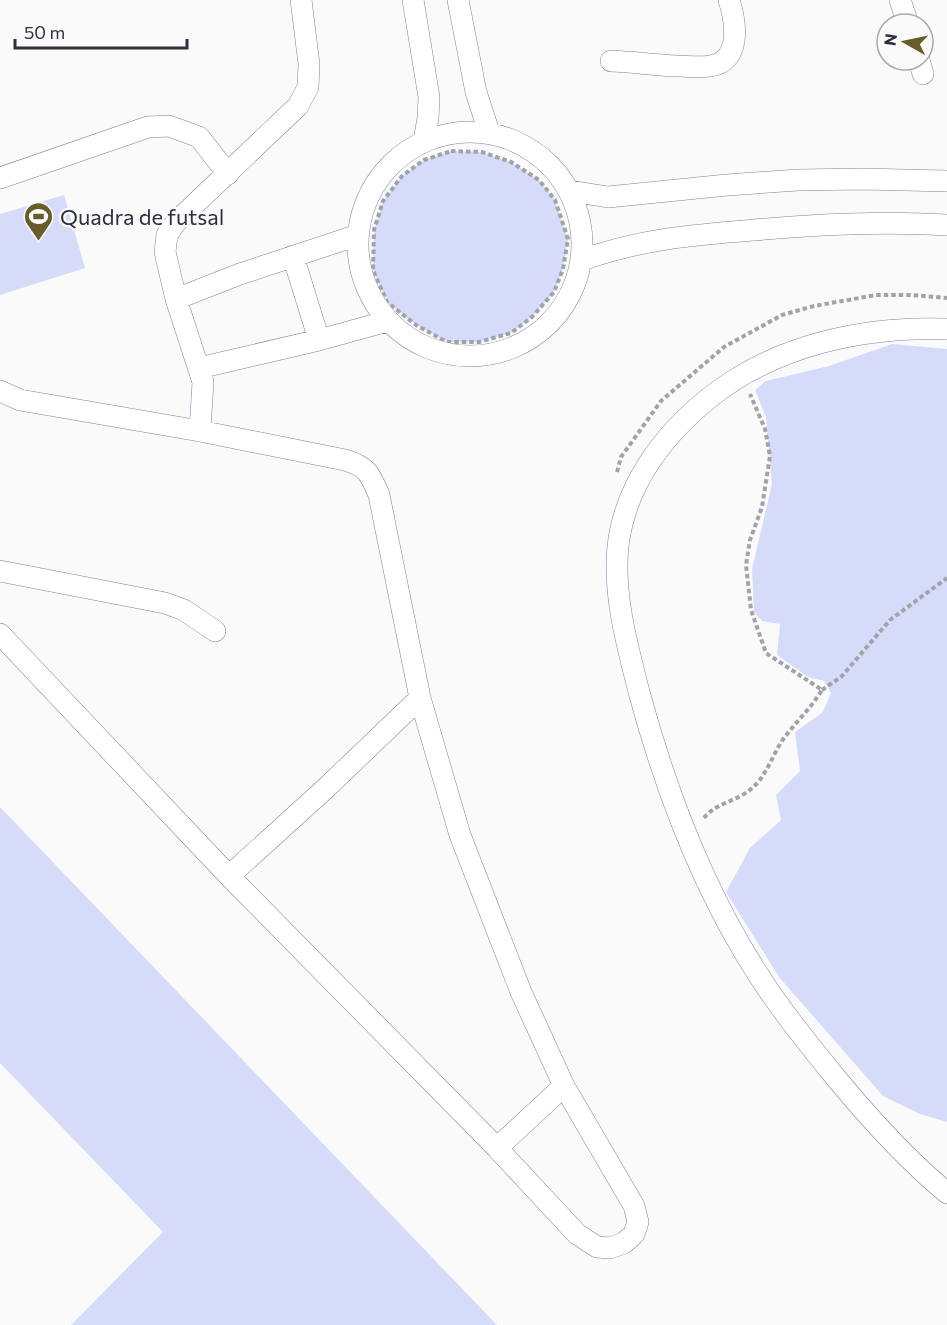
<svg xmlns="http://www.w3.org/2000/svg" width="947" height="1325" font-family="Commissioner,sans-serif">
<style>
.green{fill:#d6dbfa}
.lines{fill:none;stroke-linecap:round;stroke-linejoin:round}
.minor-casing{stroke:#7d819f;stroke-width:22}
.path{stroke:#a2a3a9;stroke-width:4;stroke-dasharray:4.5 3;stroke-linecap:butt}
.minor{stroke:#fff;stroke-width:21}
.labels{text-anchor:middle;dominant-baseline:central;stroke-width:4.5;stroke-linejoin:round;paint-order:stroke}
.poi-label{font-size:22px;fill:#2e303d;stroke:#fafafa;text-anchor:start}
</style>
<rect width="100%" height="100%" fill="#fafafa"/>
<path class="green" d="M451,151L482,152L511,162L539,180L555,200L568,239L563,269L554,292L532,317L511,333L479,342H447L416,325L387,302L373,270L374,230L383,201L402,176L424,160Z
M64,195L85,268L0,295V214Z
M892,344L947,349V1122L920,1114L883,1096L779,977L726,892L750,848L781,820L776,795L800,771L795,732L823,712L831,693L824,681L808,677L777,655L780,624L762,621L754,612L752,569L772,484L766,417L755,390L766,381L829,366Z
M0,807L497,1325H71L163,1232L0,1063Z"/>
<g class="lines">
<defs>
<path id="minor" d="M413,0L429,97L428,118L424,141
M458,0L476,92L489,132
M900,0L908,24
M919,60L923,74
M611,61C633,62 655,65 677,66C687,66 699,68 710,66C742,62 736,22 729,0
M358 244a112 112 0 1 1 224 0a112 112 0 1 1-224 0Z
M0,178L148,127L169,126L199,137L228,174
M570,191L608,197L727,185L798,180L863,179L947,181
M293,256L319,340
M582,260C641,239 692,235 754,230C818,224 883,221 947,225
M176,299L240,274L358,235
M947,329C864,326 774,345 708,399C662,436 625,486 618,546C613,595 627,644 639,692C666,792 704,892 761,979C784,1014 810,1046 836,1078C870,1119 906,1159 947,1193
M199,368L319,340L388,321
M0,391L20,400L200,431L345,460C368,467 370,474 379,495L420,698L460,835L521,992L564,1086L634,1206L638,1222L634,1234L624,1243L610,1248L597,1247L577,1234L497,1148L229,876L0,634
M200,431L203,382L176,299L165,252L167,235L176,222L298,106L308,87L309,64L301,0
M0,571L165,603L184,610L215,631
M229,876L326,788L420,698
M497,1148L564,1086"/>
</defs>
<use href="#minor" class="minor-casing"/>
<path class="path" d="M451,151L482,152L511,162L539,180L555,200L568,239L563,269L554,292L532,317L511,333L479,342H447L416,325L387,302L373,270L374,230L383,201L402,176L424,160Z
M617,472L621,457L661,401L724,347L782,315L814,306L876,295H911L947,298
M822,690L842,676L890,620L947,578
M704,818C714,804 737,801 751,789C767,776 772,755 784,738C796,722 811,708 822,690L766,653L751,610L746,565L750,540L762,507L770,456L765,429L750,394"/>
<use href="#minor" class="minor"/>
</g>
<defs>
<symbol id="stadium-pin" viewBox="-11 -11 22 30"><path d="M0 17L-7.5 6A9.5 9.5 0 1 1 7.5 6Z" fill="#675d29" stroke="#fafafa"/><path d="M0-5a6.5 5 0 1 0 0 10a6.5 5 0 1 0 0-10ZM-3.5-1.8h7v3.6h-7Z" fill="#fff"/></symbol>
</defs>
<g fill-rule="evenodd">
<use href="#stadium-pin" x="22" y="200" width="33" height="45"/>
</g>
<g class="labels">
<g class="poi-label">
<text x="60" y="216">Quadra de futsal</text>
</g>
</g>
<g transform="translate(905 42) rotate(279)"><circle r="28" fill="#fafafa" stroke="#a8a9ae" stroke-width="1.5"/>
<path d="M0-4.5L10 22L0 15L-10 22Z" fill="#675d29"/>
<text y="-9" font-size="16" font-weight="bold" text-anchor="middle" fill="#2e303d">N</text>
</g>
<path d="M15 39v9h172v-9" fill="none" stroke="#2e303d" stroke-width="3"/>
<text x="24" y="39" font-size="18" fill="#2e303d" stroke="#fafafa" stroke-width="4.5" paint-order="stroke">50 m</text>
</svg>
